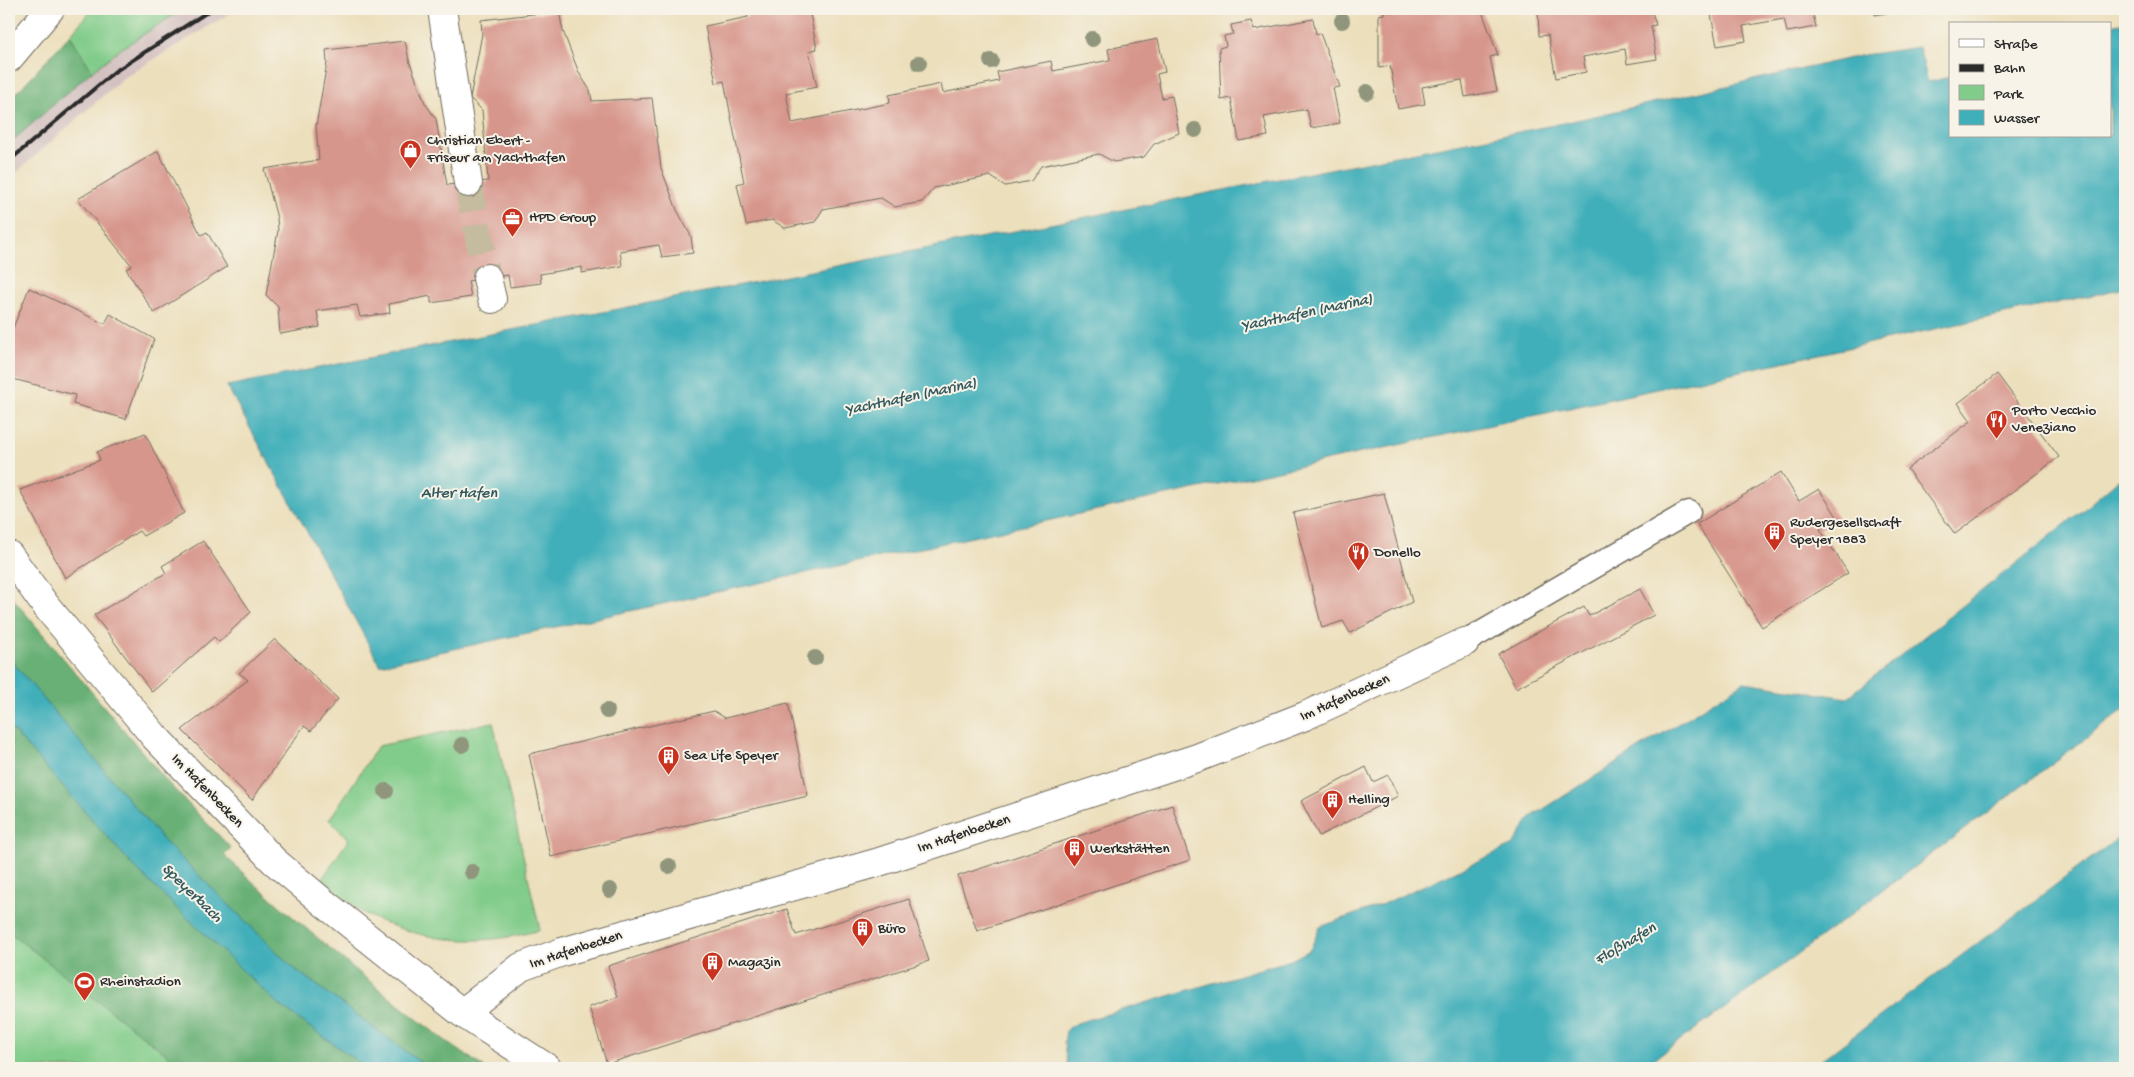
<svg xmlns="http://www.w3.org/2000/svg" width="2134" height="1077" font-family="'Gochi Hand',sans-serif">
<style>
.industrial{fill:#d1bfbf}
.green{fill:#81cc8a;stroke:#567c5a}
.forest{fill:#68b076;stroke:#4a6e50}
.water{fill:#3fafba;stroke:#356d72}
.building{fill:#d7968c}
.lines{fill:none;stroke-linecap:round;stroke-linejoin:round}
.pedestrian-tunnel{stroke:#c5bb9f;stroke-width:28;stroke-dasharray:28 14;stroke-linecap:butt}
.service-casing{stroke:#6f6a5e;stroke-width:25}
.pedestrian-casing{stroke:#6f6a5e;stroke-width:30}
.minor-casing{stroke:#6f6a5e;stroke-width:30}
.tertiary-casing{stroke:#6f6a5e;stroke-width:30}
.service{stroke:#fff;stroke-width:22}
.pedestrian{stroke:#fff;stroke-width:28}
.minor{stroke:#fff;stroke-width:28}
.tertiary{stroke:#fff;stroke-width:28}
.rail{stroke:#2b2b2b;stroke-width:4}
.tree{fill:#90967c}
.labels{text-anchor:middle;dominant-baseline:central;stroke-width:4;stroke-linejoin:round;paint-order:stroke}
.poi-label{font-size:15px;fill:#2b2b2b;stroke:#f7f3e8;text-anchor:start}
.street-label{font-size:15px;fill:#2b2b2b;stroke:#f7f3e8}
.water-label{font-size:16px;font-style:italic;fill:#32595d;stroke:#f7f3e8}
</style>
<rect width="100%" height="100%" fill="#f7f3e8"/>
<filter id="ink" filterUnits="userSpaceOnUse"><feTurbulence type="fractalNoise" baseFrequency=".02" numOctaves="2"/><feDisplacementMap in="SourceGraphic" scale="10" xChannelSelector="R" yChannelSelector="G"/><feConvolveMatrix kernelMatrix="1 2 1 2 8 2 1 2 1" color-interpolation-filters="sRGB"/></filter>
<filter id="wash" filterUnits="userSpaceOnUse"><feTurbulence type="fractalNoise" baseFrequency=".0096" numOctaves="4" result="noise"/><feDisplacementMap in="SourceGraphic" scale="20" xChannelSelector="R" yChannelSelector="G"/><feGaussianBlur stdDeviation="1.12" result="paint"/><feColorMatrix in="noise" values="0 0 0 0 0 0 0 0 0 0 0 0 0 0 0 0 0 1.4 0 .05"/><feComposite in="paint" operator="in"/></filter>
<g filter="url(#wash)">
<rect width="100%" height="100%" fill="#ecdfbc"/>
<path class="industrial" d="M183,9H237L123,78L9,179V144L78,82L121,49Z"/>
<path class="green" d="M92,9H183L121,49L92,71L70,35Z
M493,722L540,930C479,947 425,943 367,915C353,908 335,889 322,879L349,839L329,820L378,746Z
M9,873L235,1068H9Z"/>
<path class="forest" d="M70,35L92,71L9,144V101Z
M9,594L170,785L231,848L224,855C261,891 300,923 339,956C386,995 433,1034 485,1068H428L291,966L162,839L9,658Z
M9,726L138,871L279,1005L367,1068H184L9,932Z"/>
<path class="water" d="M2125,22V288L380,665L227,386L1564,123L1864,55L1919,47L1928,82L1950,77V136H2110V25Z
M2125,474V709L1731,1004L1641,1068H1068L1064,1044L1066,1030L1077,1023L1291,960L1310,950L1320,927L1383,904L1513,845L1531,817L1744,682L1847,698L2083,510Z
M9,658L162,839L291,966L428,1068H367L279,1005L138,871L9,726Z
M2125,833V1068H1811L1839,1047Z"/>
<g id="blocks">
<path class="building" d="M746,9H809L817,49L809,51L817,87L786,93L792,123L890,103L889,95L941,84L943,93L999,81L997,72L1051,61L1053,71L1110,60L1108,49L1158,39L1165,72L1157,74L1162,98L1172,96L1179,133L1154,144L1144,157L1114,162L1099,154L1041,166L1031,181L1005,186L990,176L934,188L922,202L895,207L881,198L823,209L815,222L785,228L772,220L746,225L737,184L744,182L732,122L724,81L716,83L705,26L748,17Z
M1384,9H1481L1498,55L1490,57L1497,91L1465,97L1462,80L1422,87L1425,104L1398,109L1390,66L1379,68V15L1384,14Z
M1538,9H1651L1656,25L1651,26L1657,59L1627,64L1625,49L1583,57L1586,72L1556,78L1548,35L1539,36Z
M1710,9H1812L1816,27L1787,32L1784,19L1743,26L1746,41L1717,46Z
M1874,9H1904V10L1875,15Z
M559,11L563,31L579,73L590,90L592,101L652,98L661,168L677,210L691,236L693,253L662,257L659,245L620,251L622,266L582,273V267L540,274L541,283L510,287L508,275L468,281L471,297L431,303V296L389,304L390,313L360,317L357,305L317,311L320,327L280,334L278,307L266,295L278,231L277,218L264,169L319,160L316,126L327,63L326,50L405,41L409,60L425,103L436,119L447,185L488,181L482,110L470,98L482,34L481,20Z
M1313,19L1316,34L1320,33L1340,87L1333,88L1340,123L1311,128L1307,109L1264,117L1268,136L1239,141L1231,98L1221,100L1219,48L1226,46L1224,36L1233,34L1231,25L1251,21L1254,30Z
M158,151L201,235L207,232L227,267L154,313L126,269L132,266L78,199Z
M29,288L105,324L110,314L154,339L126,419L73,404L75,395L9,378V338Z
M1997,374L2059,457L1955,534L1907,469L1971,421L1958,403Z
M145,433L184,513L143,536L139,531L65,578L20,490L100,460L97,452Z
M1781,472L1799,501L1819,489L1838,518L1820,529L1848,573L1762,627L1697,524Z
M1384,493L1412,602L1350,633L1343,621L1322,628L1293,513Z
M203,541L251,612L219,642L214,637L152,692L94,615L166,573L162,566Z
M1640,589L1654,615L1516,688L1498,654L1584,607L1589,616Z
M275,639L338,699L311,731L304,726L252,800L182,730L248,680L239,673Z
M788,703L808,796L551,857L529,754L714,711L725,718Z
M1366,767L1373,782L1388,775L1398,796L1319,836L1301,801Z
M1172,805L1190,860L977,931L958,876Z
M909,899L929,961L607,1064L589,1007L618,997L608,966L787,909L796,935Z"/>
</g>
</g>
<g filter="url(#ink)">
<use href="#blocks" fill-opacity="0" stroke="#6f6a5e" stroke-width="1"/>
<g class="lines">
<path class="pedestrian-tunnel" d="M468,183L487,278"/>
<defs>
<path id="service" d="M1465,642L1689,512"/>
<path id="pedestrian" d="M442,9L468,183
M487,278L492,299"/>
<path id="minor" d="M9,555L46,606L155,737L274,861L324,903L462,1013L547,1068
M462,1013L521,967L562,952L876,863L1197,758L1305,716L1465,642"/>
<path id="tertiary" d="M9,58L50,9"/>
</defs>
<use href="#service" class="service-casing"/>
<use href="#pedestrian" class="pedestrian-casing"/>
<use href="#minor" class="minor-casing"/>
<use href="#tertiary" class="tertiary-casing"/>
<use href="#service" class="service"/>
<use href="#pedestrian" class="pedestrian"/>
<use href="#minor" class="minor"/>
<use href="#tertiary" class="tertiary"/>
<path class="rail" d="M9,161L114,72L212,9"/>
</g>
<g class="tree">
<circle cx="1342" cy="21" r="8"/>
<circle cx="1092" cy="39" r="8"/>
<circle cx="991" cy="61" r="8"/>
<circle cx="919" cy="63" r="8"/>
<circle cx="1367" cy="92" r="8"/>
<circle cx="1195" cy="130" r="8"/>
<circle cx="815" cy="658" r="8"/>
<circle cx="607" cy="711" r="8"/>
<circle cx="462" cy="745" r="8"/>
<circle cx="386" cy="791" r="8"/>
<circle cx="669" cy="866" r="8"/>
<circle cx="472" cy="872" r="8"/>
<circle cx="610" cy="890" r="8"/>
</g>
</g>
<defs>
<symbol id="shop-pin" viewBox="-11 -11 22 30"><path d="M0 17L-7.5 6A9.5 9.5 0 1 1 7.5 6Z" fill="#c8321e" stroke="#f7f3e8"/><path d="M-5-2.5h2.3a2.7 3.5 0 0 1 5.4 0H5L5.5 6h-11ZM-1.5-2.5h3a1.5 2.3 0 0 0-3 0Z" fill="#fff"/></symbol>
<symbol id="office-pin" viewBox="-11 -11 22 30"><path d="M0 17L-7.5 6A9.5 9.5 0 1 1 7.5 6Z" fill="#c8321e" stroke="#f7f3e8"/><path d="M-6-3h4V-5.5h4V-3h4V5H-6ZM-1-4.5V-3h2v-1.5ZM-6 0V1H6V0Z" fill="#fff"/></symbol>
<symbol id="restaurant-pin" viewBox="-11 -11 22 30"><path d="M0 17L-7.5 6A9.5 9.5 0 1 1 7.5 6Z" fill="#c8321e" stroke="#f7f3e8"/><path d="M-5-6h1v4h1v-4h1v4h1v-4h1v5L-1.5 .5V6h-2V.5L-5-1ZM5-6V6H3V1.5H1.5Q1.5-4 5-6Z" fill="#fff"/></symbol>
<symbol id="building-pin" viewBox="-11 -11 22 30"><path d="M0 17L-7.5 6A9.5 9.5 0 1 1 7.5 6Z" fill="#c8321e" stroke="#f7f3e8"/><path d="M-4-6H4V6H1V3H-1V6H-4ZM-2.5-4.3h1.7v1.8h-1.7ZM.8-4.3h1.7v1.8H.8ZM-2.5-1h1.7V.8h-1.7ZM.8-1h1.7V.8H.8Z" fill="#fff"/></symbol>
<symbol id="stadium-pin" viewBox="-11 -11 22 30"><path d="M0 17L-7.5 6A9.5 9.5 0 1 1 7.5 6Z" fill="#c8321e" stroke="#f7f3e8"/><path d="M0-5a6.5 5 0 1 0 0 10a6.5 5 0 1 0 0-10ZM-3.5-1.8h7v3.6h-7Z" fill="#fff"/></symbol>
</defs>
<g fill-rule="evenodd">
<use href="#shop-pin" x="398" y="138" width="25" height="34"/>
<use href="#office-pin" x="500" y="206" width="25" height="34"/>
<use href="#restaurant-pin" x="1984" y="408" width="25" height="34"/>
<use href="#building-pin" x="1762" y="520" width="25" height="34"/>
<use href="#restaurant-pin" x="1346" y="540" width="25" height="34"/>
<use href="#building-pin" x="656" y="744" width="25" height="34"/>
<use href="#building-pin" x="1320" y="788" width="25" height="34"/>
<use href="#building-pin" x="1062" y="836" width="25" height="34"/>
<use href="#building-pin" x="850" y="916" width="25" height="34"/>
<use href="#building-pin" x="700" y="950" width="25" height="34"/>
<use href="#stadium-pin" x="72" y="970" width="25" height="34"/>
</g>
<g class="labels">
<g class="poi-label">
<text x="427" y="141">Christian Ebert -<tspan x="427" dy="17">Friseur am Yachthafen</tspan></text>
<text x="529" y="218">HPD Group</text>
<text x="2012" y="411">Porto Vecchio<tspan x="2012" dy="17">Veneziano</tspan></text>
<text x="1790" y="523">Rudergesellschaft<tspan x="1790" dy="17">Speyer 1883</tspan></text>
<text x="1374" y="553">Donello</text>
<text x="684" y="756">Sea Life Speyer</text>
<text x="1348" y="800">Helling</text>
<text x="1090" y="849">Werkstätten</text>
<text x="878" y="929">Büro</text>
<text x="728" y="963">Magazin</text>
<text x="100" y="982">Rheinstadion</text>
</g>
<g class="street-label">
<text transform="translate(1345 698) rotate(-24)">Im Hafenbecken</text>
<text transform="translate(207 791) rotate(46)">Im Hafenbecken</text>
<text transform="translate(964 834) rotate(-18)">Im Hafenbecken</text>
<text transform="translate(576 950) rotate(-18)">Im Hafenbecken</text>
</g>
<g class="water-label">
<text transform="translate(1307 314) rotate(-12)">Yachthafen (Marina)</text>
<text transform="translate(911 398) rotate(-12)">Yachthafen (Marina)</text>
<text x="459" y="494">Alter Hafen</text>
<text transform="translate(191 894) rotate(44)">Speyerbach</text>
<text transform="translate(1626 945) rotate(-31)">Floßhafen</text>
</g>
</g>
<rect width="2134" height="1077" fill="none" stroke="#f7f3e8" stroke-width="30"/>
<rect x="1949" y="22" width="162" height="115" fill="#f7f3e8" stroke="#a5a39c"/>
<rect x="1959" y="39" width="25" height="8" fill="#ffffff" stroke="#a5a39c"/>
<text x="1994" y="48" font-size="15" fill="#2b2b2b">Straße</text>
<rect x="1959" y="64" width="25" height="8" fill="#2b2b2b" stroke="#a5a39c"/>
<text x="1994" y="72" font-size="15" fill="#2b2b2b">Bahn</text>
<rect x="1959" y="85" width="25" height="15" fill="#81cc8a" stroke="#a5a39c"/>
<text x="1994" y="98" font-size="15" fill="#2b2b2b">Park</text>
<rect x="1959" y="110" width="25" height="15" fill="#3fafba" stroke="#a5a39c"/>
<text x="1994" y="122" font-size="15" fill="#2b2b2b">Wasser</text>
</svg>
